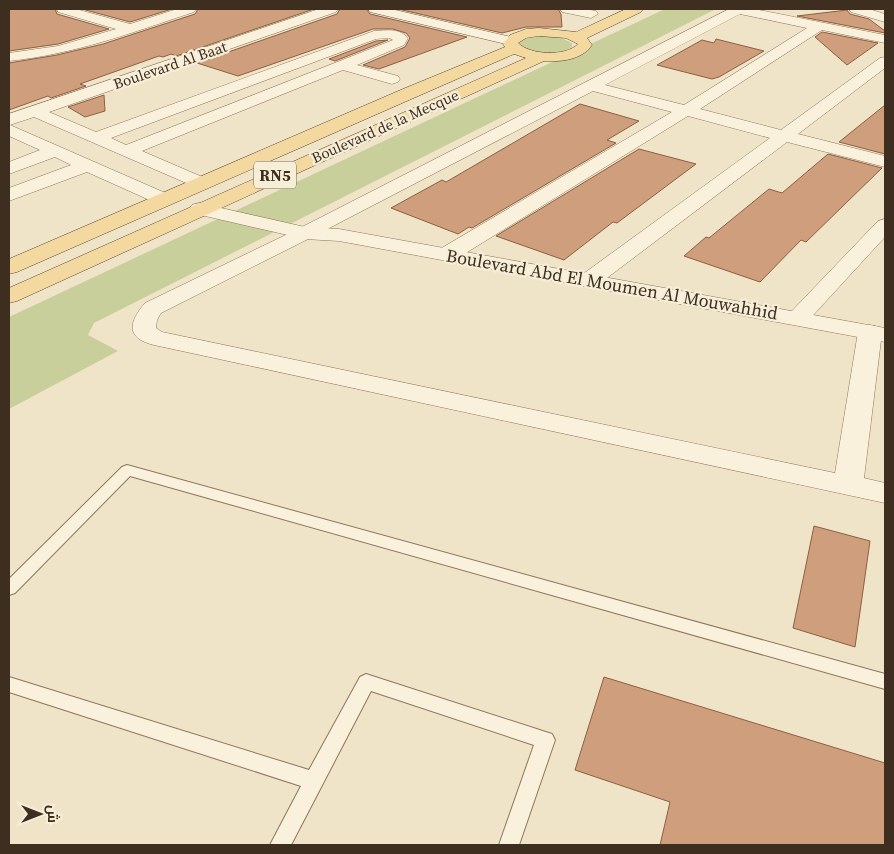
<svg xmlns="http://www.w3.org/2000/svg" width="894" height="854" font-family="'Source Serif 4',Cairo,serif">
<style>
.green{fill:#c9cf9b}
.building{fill:#cf9f7d;stroke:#8d5f41}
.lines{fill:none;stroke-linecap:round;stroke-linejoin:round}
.service-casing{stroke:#8d765c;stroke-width:2}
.minor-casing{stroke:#8d765c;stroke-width:1}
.tertiary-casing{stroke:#8d765c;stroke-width:1}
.secondary-casing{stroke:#6f573f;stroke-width:1}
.primary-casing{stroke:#5b4430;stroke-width:1}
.service{fill:#faf1dc;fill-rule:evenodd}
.minor{fill:#faf1dc;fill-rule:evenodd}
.tertiary{fill:#faf1dc;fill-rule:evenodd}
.secondary{fill:#faf1dc;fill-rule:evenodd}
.primary{fill:#f3d9a0;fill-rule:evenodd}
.labels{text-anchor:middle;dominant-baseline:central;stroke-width:4.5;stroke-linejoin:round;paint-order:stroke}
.far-street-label{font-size:15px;fill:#3d2e20;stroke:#f7eed8}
.shield{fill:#f7eed8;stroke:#756857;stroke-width:1}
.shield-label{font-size:16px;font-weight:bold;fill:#3d2e20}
.street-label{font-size:18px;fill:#3d2e20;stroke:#f7eed8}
</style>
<rect width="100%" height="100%" fill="#f0e4c8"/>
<path class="green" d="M665,9H716L94,323L88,335L118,351L9,409V317Z
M544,35L557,36L572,43V47C556,56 537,54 521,47L519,43L523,39Z"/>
<path class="building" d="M9,9H55L57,14L109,29L58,44L9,51Z
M82,9H172L130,22Z
M198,9H314L176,56L171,54L163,57L159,56L80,84L86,86L51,98L48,96L9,110V63L57,55L103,44L195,14Z
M340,9H366L370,14L467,37L379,69L363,65L405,47L410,38L406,33L393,29H373L238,76L197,63L337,14Z
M398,9H558L561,14L562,27H526L502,33Z
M847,10L850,14L869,19L885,31V33L797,16Z
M822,32L878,43L847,65L815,37Z
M716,39L764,51L719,77L712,79L657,65L702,40L714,43Z
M388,40L335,61L329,59L376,41Z
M104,95L105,111L85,117L68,107Z
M580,104L639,121L607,140L616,143L472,228L469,227L458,234L391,208L442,180L446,182Z
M885,105V154L839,142Z
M639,149L696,164L617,223L613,222L564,260L496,236Z
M828,154L882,168L806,242L801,240L760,282L684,256L706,237L709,238L769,189L782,193Z
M814,526L870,541L855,647L793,628Z
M604,677L885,763V845H660L670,802L575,770Z"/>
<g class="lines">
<defs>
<path id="service" d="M127,465L885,674V689L130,476L15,593L9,595V579L122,467Z
M366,674L552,734L555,740L519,845H499L534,745L371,691L291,845H270L301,786L9,692V677L309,770L360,677Z"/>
<path id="minor" d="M57,9H76L130,24L177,9H196L194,12C131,33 75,54 9,61V53L58,46L116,29L58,12Z
M319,9H338L336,12L49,112L96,132L374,31C386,30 400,28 408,38L404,45L357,65L398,76L400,79L398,82L392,84L343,70L142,151L207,179L210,183L207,187L200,189L34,117L10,125L170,195L173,199L170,203L163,205L156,203L87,172L9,201V188L71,165L55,157L9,174V162L40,150L9,136V114ZM389,38L393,40L126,145L111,138L376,39Z
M560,9H585L596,11L598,14L591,18L562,12Z
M729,9H754L885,35V43L822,30L700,109L781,130L880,58L885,57V68L798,134L885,156V167L787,142L599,284L591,286L583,284L580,279L583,274L770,138L688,116L456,259L448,260L440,259L437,254L440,249L672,112L593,91L312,237L161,313L157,320L156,328L162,332L835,473L858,332L861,327L870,325L879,327L882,332L864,478L885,483V503L154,345C125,338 129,322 145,303L298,229ZM740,14L807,28L684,105L605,85Z
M849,9H869L885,14V22L851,12Z
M885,219V237L806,323L798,325L790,323L786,318L790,313L878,221Z"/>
<path id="tertiary" d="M199,203L305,227L339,229L885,328V342L339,241L305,239L192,213L189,209L192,205Z"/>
<path id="secondary" d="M368,9H391L515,38L517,41L515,44L510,45L370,12Z"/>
<path id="primary" d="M626,9H643L641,12L587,38L592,45C582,60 561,62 544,61L17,301L9,303V288L526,58L514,54L17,272L9,274V259L403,89L505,47L503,44L510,35L526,29L539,28L576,32ZM539,36L566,38L578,44C565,57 530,55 518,43L526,38Z"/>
</defs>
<use href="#service" class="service-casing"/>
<use href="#minor" class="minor-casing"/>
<use href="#tertiary" class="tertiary-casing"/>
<use href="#secondary" class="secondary-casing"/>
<use href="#primary" class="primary-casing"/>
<use href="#service" class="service"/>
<use href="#minor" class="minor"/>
<use href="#tertiary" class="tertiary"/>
<use href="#secondary" class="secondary"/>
<use href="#primary" class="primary"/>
</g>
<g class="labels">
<g class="far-street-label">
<text transform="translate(170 65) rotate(-19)">Boulevard Al Baat</text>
<text transform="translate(385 126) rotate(-24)">Boulevard de la Mecque</text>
</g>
<rect class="shield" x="254" y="161.5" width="42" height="27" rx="4"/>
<g class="shield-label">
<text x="275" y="175">RN5</text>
</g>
<g class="street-label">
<text transform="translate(612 284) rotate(10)">Boulevard Abd El Moumen Al Mouwahhid</text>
</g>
</g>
<rect width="894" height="854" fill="none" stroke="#3d2e20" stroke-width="20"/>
<g transform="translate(40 814) rotate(90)" stroke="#f7eed8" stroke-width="4" paint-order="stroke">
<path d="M0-4L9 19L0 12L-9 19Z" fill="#3d2e20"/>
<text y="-8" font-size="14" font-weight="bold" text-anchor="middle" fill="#3d2e20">ش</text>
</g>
</svg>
